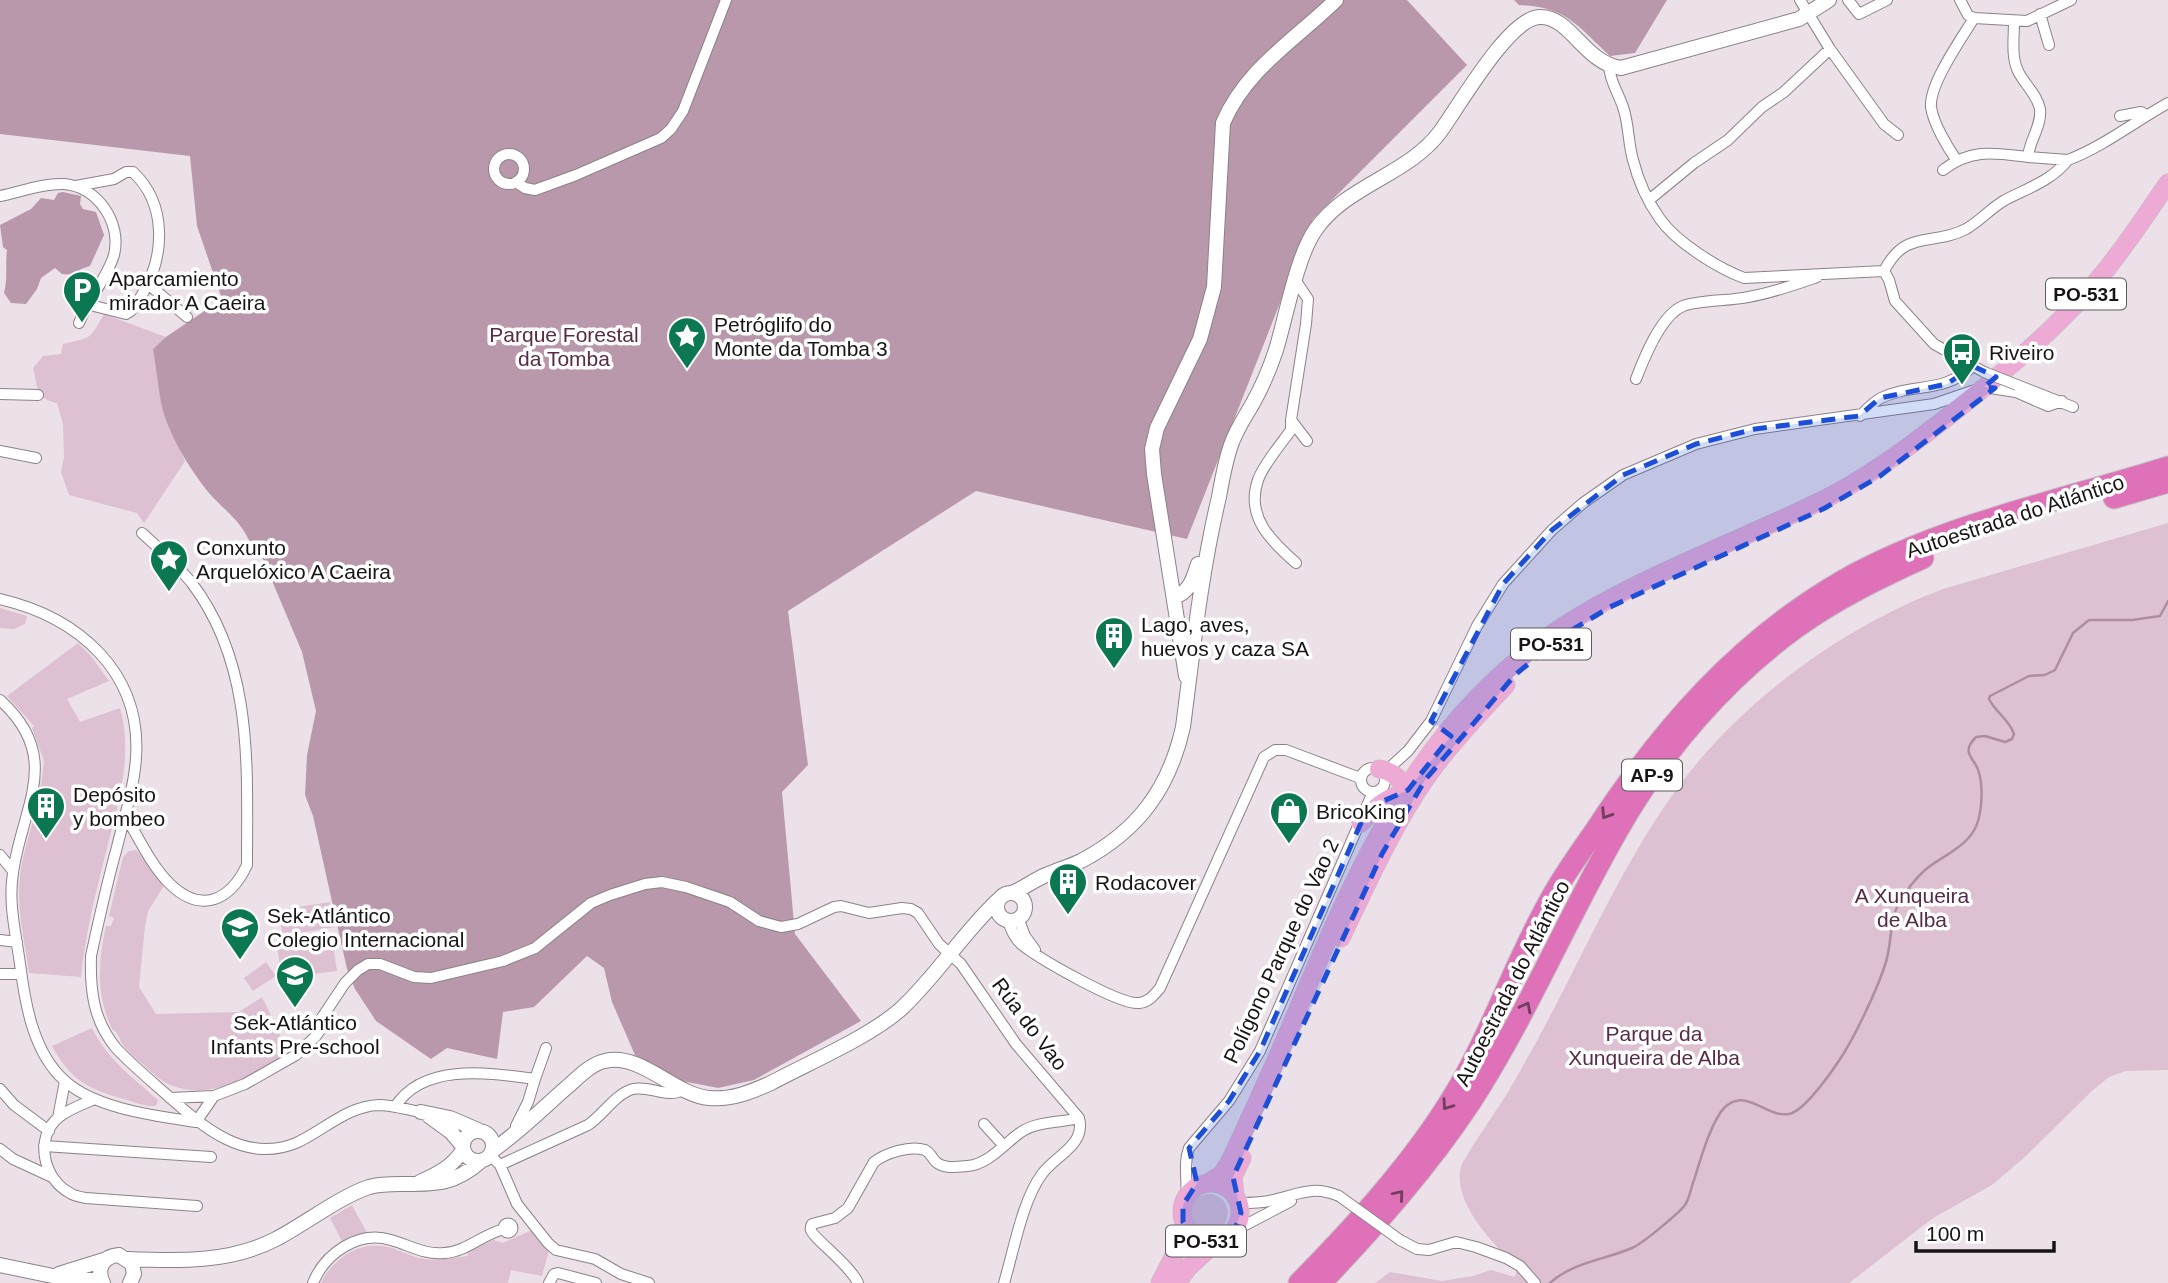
<svg xmlns="http://www.w3.org/2000/svg" width="2168" height="1283" font-family="Arial,sans-serif">
<style>
.green{fill:#ddc0d1}
.forest{fill:#b998ab}
.lines{fill:none;stroke-linecap:round;stroke-linejoin:round}
.stream{stroke:#ae8da1;stroke-width:2.5}
.minor-casing{stroke:#8c8288;stroke-width:12}
.tertiary-casing{stroke:#8c8288;stroke-width:16}
.primary-casing{stroke:#c3c2c3;stroke-width:19}
.motorway-casing{stroke:#c3c2c3;stroke-width:23}
.minor{stroke:#fff;stroke-width:10}
.tertiary{stroke:#fff;stroke-width:14}
.primary{stroke:#ecaad5;stroke-width:18}
.motorway{stroke:#df71b9;stroke-width:21}
.minor-bridge-casing{stroke:#8c8288;stroke-width:12;stroke-linecap:butt}
.minor-bridge{stroke:#fff;stroke-width:10}
.oneway{stroke:#723e60}
.marked{fill:#1d4ed8;fill-opacity:0.2;stroke:#1d4ed8;stroke-width:5;stroke-dasharray:14 9;stroke-linejoin:round}
.labels{text-anchor:middle;dominant-baseline:central;stroke-width:7;stroke-linejoin:round;paint-order:stroke}
.shield{fill:#fff;stroke:#5e5b5d;stroke-width:2}
.shield-label{font-size:19px;font-weight:bold;fill:#191517}
.poi-label{font-size:21px;fill:#191517;stroke:#fff;text-anchor:start}
.park-label{font-size:21px;fill:#572a47;stroke:#fff}
.street-label{font-size:21px;fill:#191517;stroke:#fff}
</style>
<rect width="100%" height="100%" fill="#ece1e8"/>
<path class="green" d="M104,314L166,337L153,349L162,405L185,461L144,523L137,513L69,495L61,472L64,457L63,424L57,403C35,398 38,388 33,368L43,356L61,354L63,344C93,337 89,340 104,314Z
M2168,523V1070L2126,1071L2109,1077L2093,1090L2026,1156L1992,1185L1933,1218L1849,1283H1375L1390,1272L1442,1281L1473,1276L1491,1270L1515,1277L1517,1267C1493,1244 1449,1199 1462,1164C1476,1139 1493,1116 1508,1092C1522,1068 1536,1043 1549,1018C1591,939 1627,855 1682,782C1745,698 1845,626 1943,589Z
M0,608L27,616L25,624L14,629L0,628Z
M78,643L91,656L109,681L67,699L80,722L120,708C134,758 117,807 105,856C95,896 85,936 81,977L29,973C25,941 16,908 20,876C23,851 32,827 38,802L41,801L39,800L44,761L32,728L34,726L7,696Z
M136,850L140,854L164,886L148,911L145,926L139,987L156,1014L239,1012L262,997L288,1051C256,1075 209,1103 168,1084C159,1079 150,1071 143,1064C136,1059 129,1052 123,1045C119,1039 119,1033 112,1029C96,995 98,962 106,926H111L114,918L109,916L123,857L129,851Z
M330,902L335,927L283,936L278,910Z
M332,938L337,971L282,978L277,946Z
M266,962L276,976L253,991L244,978Z
M92,1028C107,1059 133,1078 158,1100L156,1106C146,1107 134,1102 124,1099C87,1089 71,1080 52,1046Z
M1190 1213a19 19 0 1 1 38 0a19 19 0 1 1-38 0Z
M352,1205L367,1233L343,1243L330,1218Z
M532,1230L549,1251L542,1276L511,1270L508,1283H321C332,1260 357,1242 383,1246C397,1248 410,1257 425,1259C439,1261 454,1257 468,1256V1253L493,1240L503,1243Z"/>
<path class="forest" d="M0,0H1407L1467,65L1313,219L1187,539L976,491L788,611L808,765L782,792L795,934L861,1021L754,1080L718,1088L682,1081L635,1055L612,1002L604,968L587,956L534,1007L503,1012L497,1059L447,1048L431,1059L376,1021L355,989L347,969L313,816L305,795L307,755L316,711L302,652L257,545L252,547C242,521 227,513 209,493C189,468 168,434 161,403C158,385 156,367 153,349L166,337L222,299L197,226L190,156L0,134Z
M1514,0H1667L1635,53L1610,56C1576,25 1567,7 1519,5Z
M63,192L81,196L80,204L83,209L96,212L104,235L90,266L81,269L76,275L62,274L55,268L41,278L37,289L26,304L11,303L4,293C8,279 5,265 7,250L3,247L0,225L31,209L41,198L54,200L58,193Z"/>
<g class="lines">
<path class="stream" d="M1550,1283C1573,1262 1604,1260 1632,1248C1642,1244 1678,1214 1685,1205C1690,1198 1691,1187 1694,1180C1700,1161 1711,1121 1725,1107C1747,1087 1766,1118 1789,1114C1805,1111 1833,1070 1842,1056C1856,1034 1877,990 1885,965C1892,946 1889,921 1899,903C1906,891 1915,879 1925,870C1943,855 1971,846 1978,821C1982,808 1983,786 1979,773C1976,758 1959,754 1976,737L1985,736L2005,742L2012,739L2014,734C2009,719 1996,713 1989,699L1990,696L2029,676L2045,675L2055,670L2073,633L2089,620H2132L2160,616L2168,601"/>
<defs>
<path id="minor" d="M1800,0L1830,49L1884,124L1898,135
M1848,0L1859,14L1887,0
M2040,14L2049,45
M1974,18L2027,21L2071,0
M1609,66C1610,82 1618,92 1623,107C1629,124 1628,143 1633,160C1638,180 1648,202 1660,219C1677,243 1718,268 1744,278L1884,271
M2120,116L2141,112L2147,115
M494 169a15 15 0 1 1 30 0a15 15 0 1 1-30 0Z
M2068,160C2104,146 2134,122 2168,103
M1957,161C1948,148 1933,123 1931,107C1929,84 1962,38 1974,18L1968,15L1960,0
M1943,170C1971,148 1995,153 2028,157
M516,182L525,188L535,190L576,175L661,138L671,129L683,111L726,0
M76,186L114,179L126,172H133C167,204 165,255 143,293C138,301 135,310 126,314L86,304
M0,196C20,192 43,183 64,184C98,187 122,223 114,255C108,276 88,300 79,323
M1649,200L1694,163L1728,140L1762,107L1784,92L1830,49
M1296,281L1308,299L1306,324L1291,420L1307,441
M148,284L187,317
M1984,372L1934,344L1895,301L1889,280L1884,271C1906,228 1932,247 1966,229C1980,221 1991,208 2005,200C2028,188 2051,181 2068,160L2028,157C2029,141 2042,126 2040,109C2037,94 2024,84 2018,71C2011,57 2014,37 2014,22
M1636,379C1644,358 1661,315 1683,306C1698,300 1731,301 1748,297C1772,293 1794,285 1817,277
M2017,385L2073,407
M0,394L38,395
M1860,416C1866,410 1873,402 1881,398C1914,382 1942,395 1973,366
M1291,420V430C1281,444 1263,465 1258,480C1245,517 1272,542 1296,563
M0,451L36,458
M0,599C78,617 142,672 136,758C134,788 124,818 117,847C107,883 99,919 91,956C90,990 93,1020 116,1048C132,1065 150,1080 167,1095C203,1127 245,1164 296,1143C323,1131 347,1106 379,1105C393,1105 407,1110 421,1112
M0,700C64,758 22,806 13,873C8,903 16,934 20,964C25,1003 33,1053 65,1081C96,1109 157,1116 196,1122L214,1096
M1361 780a12 12 0 1 1 24 0a12 12 0 1 1-24 0Z
M1387,770L1408,751L1431,721L1477,626L1503,584L1552,530L1583,503L1623,475L1696,444L1755,429L1934,404L1984,387L2016,392L2048,406L2062,401
M125,815C137,835 152,867 170,884C201,914 230,901 247,865C247,767 254,664 191,582C176,564 159,548 142,533
M0,855L13,871
M1018,918L1025,936L1035,950
M1008,921C1011,929 1014,938 1021,944C1038,958 1119,1005 1139,1003C1149,1002 1154,995 1160,988L1264,757L1275,750H1286L1360,778
M0,940L17,942
M0,974H21
M535,1079L546,1048
M0,1089L14,1105L49,1131
M170,1098L214,1096L245,1084L296,1055L316,1036L320,1030L321,1019L345,983L358,970L368,964H380L414,977L431,978L503,961L535,948L591,903L610,895L645,884L662,882L686,887L730,902L759,921L781,927L798,924L834,907L841,906L869,913L902,908L911,909L918,913L939,944L961,964L1016,1044L1079,1118C1086,1145 1056,1155 1042,1174C1022,1201 1014,1250 1004,1283
M95,1099C83,1104 69,1109 59,1117C34,1137 43,1179 70,1193C74,1196 81,1197 86,1198L197,1206
M395,1107C423,1062 490,1073 535,1079L528,1102L516,1126
M58,1118L65,1081
M984,1124L1003,1145
M44,1146L211,1157
M0,1149L13,1159L52,1177
M490,1155L500,1165L517,1204L548,1243L556,1250L595,1259L621,1274L649,1283
M500,1165L588,1125C603,1115 615,1094 633,1089C650,1085 666,1099 683,1090
M1186,1197C1188,1180 1183,1164 1189,1148L1229,1101L1260,1051L1373,792
M1239,1203C1250,1203 1262,1203 1273,1200C1299,1194 1313,1185 1339,1196
M503.5 1228a4.5 4.5 0 1 1 9 0a4.5 4.5 0 1 1-9 0Z
M1234,1231L1291,1201
M1400,1240L1417,1249L1429,1250L1456,1242L1476,1247L1506,1258L1520,1266L1535,1283
M313,1283C325,1253 359,1230 391,1240C409,1245 424,1255 444,1253C466,1252 483,1234 504,1229
M549,1283L554,1274L558,1273L596,1283
M858,1283C851,1266 812,1237 811,1230C810,1228 811,1226 812,1224L835,1218L848,1208L874,1162C886,1153 910,1145 925,1150C931,1153 931,1157 936,1162C944,1169 957,1167 967,1166C988,1165 1005,1143 1021,1132C1038,1121 1060,1123 1079,1118"/>
<path id="tertiary" d="M1179,595C1191,589 1194,576 1198,564
M1186,676L1154,474L1152,449L1157,428L1200,339L1214,287L1223,123C1246,69 1295,40 1336,0
M1012,893C1024,888 1034,880 1046,875C1058,870 1070,866 1081,861C1138,831 1169,789 1183,727C1193,650 1201,572 1219,497C1222,480 1225,462 1231,445C1236,430 1245,417 1253,403C1262,387 1270,368 1276,350C1286,317 1297,255 1316,229C1347,185 1408,175 1440,132C1458,108 1508,19 1539,17C1570,15 1584,63 1621,68L1799,19L1829,0
M997 907a14 14 0 1 1 28 0a14 14 0 1 1-28 0Z
M421,1112L450,1118L478,1130
M429,1116L451,1132L462,1145
M463 1146a15 15 0 1 1 30 0a15 15 0 1 1-30 0Z
M492,1151C519,1132 542,1109 566,1088C578,1078 590,1064 605,1061C640,1052 675,1095 709,1098C732,1100 751,1092 771,1083C810,1062 870,1037 902,1008C937,975 963,933 998,900
M420,1182C438,1174 452,1167 463,1150
M128,1259C178,1261 230,1263 276,1239C305,1224 339,1197 369,1187C380,1184 390,1184 401,1184C435,1184 454,1185 481,1161
M0,1265L72,1280H101
M59,1274L104,1260
M103,1283C96,1269 103,1256 119,1255L132,1264L134,1274L130,1283"/>
<path id="primary" d="M1379,769C1390,770 1397,776 1404,785L1400,799
M1361,823C1374,809 1383,799 1402,794
M1341,938C1367,884 1392,827 1426,778C1450,744 1478,715 1506,685
M1182 1212a29 29 0 1 1 58 0a29 29 0 1 1-58 0Z
M1208,1183L1222,1174L1230,1161C1252,1114 1273,1068 1293,1021C1360,861 1423,711 1578,617C1658,569 1747,538 1831,496C1883,468 1929,432 1975,395C2018,360 2060,324 2096,282C2122,252 2145,216 2168,183
M1235,1195L1233,1177L1242,1158
M1160,1283L1187,1230
M1177,1283L1188,1268L1217,1241"/>
<path id="motorway" d="M2114,498L2168,482
M1299,1283C1354,1227 1413,1163 1454,1095C1493,1031 1516,958 1554,893C1566,872 1581,851 1595,831C1661,730 1738,641 1844,580C1944,524 2060,501 2168,467
M1321,1283C1374,1227 1427,1168 1470,1103C1527,1015 1567,918 1619,828C1663,751 1725,679 1797,627C1836,599 1879,578 1923,558"/>
</defs>
<use href="#minor" class="minor-casing"/>
<use href="#tertiary" class="tertiary-casing"/>
<use href="#primary" class="primary-casing"/>
<use href="#motorway" class="motorway-casing"/>
<use href="#minor" class="minor"/>
<use href="#tertiary" class="tertiary"/>
<use href="#primary" class="primary"/>
<use href="#motorway" class="motorway"/>
<defs>
<path id="minor-bridge" d="M1984,372L2017,385
M1339,1196L1400,1240"/>
</defs>
<use href="#minor-bridge" class="minor-bridge-casing"/>
<use href="#minor-bridge" class="minor-bridge"/>
</g>
<defs><path id="oneway-chevron" d="M-2-3.5L2.5 0L-2 3.5" fill="none" stroke-width="1.6" stroke-linecap="round" stroke-linejoin="round" transform="scale(1.75)"/></defs>
<g class="oneway">
<use href="#oneway-chevron" transform="translate(1606 814) rotate(123)"/>
<use href="#oneway-chevron" transform="translate(1526 1007) rotate(-63)"/>
<use href="#oneway-chevron" transform="translate(1447 1105) rotate(125)"/>
<use href="#oneway-chevron" transform="translate(1399 1195) rotate(-50)"/>
</g>
<path class="marked" d="M1973,366L1996,377L1984,387L1995,388L1880,476L1825,508L1610,607L1562,636L1515,675L1425,780L1382,854L1233,1177L1241,1213L1234,1231L1224,1239L1200,1240L1183,1222V1205L1197,1183L1189,1148L1229,1101L1260,1051L1361,823L1379,803L1408,790L1451,736L1431,721L1503,584L1552,530L1623,475L1696,444L1755,429L1859,416L1880,398L1947,384Z"/>
<defs>
<symbol id="parking-pin" viewBox="-11 -11 22 30"><path d="M0 17L-7.5 6A9.5 9.5 0 1 1 7.5 6Z" fill="#0c7852" stroke="#fff"/><path d="M-3.5-5.5H1a3.5 3.5 0 0 1 0 7H-1V5.5H-3.5ZM-1-3.4V-.6H.8a1.4 1.4 0 0 0 0-2.8Z" fill="#fff"/></symbol>
<symbol id="sight-pin" viewBox="-11 -11 22 30"><path d="M0 17L-7.5 6A9.5 9.5 0 1 1 7.5 6Z" fill="#0c7852" stroke="#fff"/><path d="M0-6L1.8-2.2L6-1.7L2.9 1.2L3.7 5.4L0 3.3L-3.7 5.4L-2.9 1.2L-6-1.7L-1.8-2.2Z" fill="#fff"/></symbol>
<symbol id="bus-pin" viewBox="-11 -11 22 30"><path d="M0 17L-7.5 6A9.5 9.5 0 1 1 7.5 6Z" fill="#0c7852" stroke="#fff"/><path d="M-5-6H5V4H4V6H2V4H-2V6H-4V4H-5ZM-3.5-4V0h7V-4ZM-3.5 1.2v1.5H-2V1.2ZM2 1.2v1.5H3.5V1.2Z" fill="#fff"/></symbol>
<symbol id="building-pin" viewBox="-11 -11 22 30"><path d="M0 17L-7.5 6A9.5 9.5 0 1 1 7.5 6Z" fill="#0c7852" stroke="#fff"/><path d="M-4-6H4V6H1V3H-1V6H-4ZM-2.5-4.3h1.7v1.8h-1.7ZM.8-4.3h1.7v1.8H.8ZM-2.5-1h1.7V.8h-1.7ZM.8-1h1.7V.8H.8Z" fill="#fff"/></symbol>
<symbol id="shop-pin" viewBox="-11 -11 22 30"><path d="M0 17L-7.5 6A9.5 9.5 0 1 1 7.5 6Z" fill="#0c7852" stroke="#fff"/><path d="M-5-2.5h2.3a2.7 3.5 0 0 1 5.4 0H5L5.5 6h-11ZM-1.5-2.5h3a1.5 2.3 0 0 0-3 0Z" fill="#fff"/></symbol>
<symbol id="school-pin" viewBox="-11 -11 22 30"><path d="M0 17L-7.5 6A9.5 9.5 0 1 1 7.5 6Z" fill="#0c7852" stroke="#fff"/><path d="M0-5L7-2L0 1L-7-2ZM-4 1L0 2.5L4 1V4Q0 6-4 4Z" fill="#fff"/></symbol>
</defs>
<g fill-rule="evenodd">
<use href="#parking-pin" x="60" y="268" width="44" height="60"/>
<use href="#sight-pin" x="665" y="314" width="44" height="60"/>
<use href="#bus-pin" x="1940" y="330" width="44" height="60"/>
<use href="#sight-pin" x="147" y="537" width="44" height="60"/>
<use href="#building-pin" x="1092" y="614" width="44" height="60"/>
<use href="#building-pin" x="24" y="784" width="44" height="60"/>
<use href="#shop-pin" x="1267" y="789" width="44" height="60"/>
<use href="#building-pin" x="1046" y="860" width="44" height="60"/>
<use href="#school-pin" x="218" y="905" width="44" height="60"/>
<use href="#school-pin" x="273" y="953" width="44" height="60"/>
</g>
<g class="labels">
<g class="shield">
<rect x="2046" y="278.5" width="80" height="31" rx="5"/>
<rect x="1511" y="628.5" width="80" height="31" rx="5"/>
<rect x="1622" y="759.5" width="60" height="31" rx="5"/>
<rect x="1166" y="1225.5" width="80" height="31" rx="5"/>
</g>
<g class="shield-label">
<text x="2086" y="294">PO-531</text>
<text x="1551" y="644">PO-531</text>
<text x="1652" y="775">AP-9</text>
<text x="1206" y="1241">PO-531</text>
</g>
<g class="poi-label">
<text x="109" y="278">Aparcamiento<tspan x="109" dy="24">mirador A Caeira</tspan></text>
<text x="714" y="324">Petróglifo do<tspan x="714" dy="24">Monte da Tomba 3</tspan></text>
<text x="1989" y="352">Riveiro</text>
<text x="196" y="547">Conxunto<tspan x="196" dy="24">Arquelóxico A Caeira</tspan></text>
<text x="1141" y="624">Lago, aves,<tspan x="1141" dy="24">huevos y caza SA</tspan></text>
<text x="73" y="794">Depósito<tspan x="73" dy="24">y bombeo</tspan></text>
<text x="1316" y="811">BricoKing</text>
<text x="1095" y="882">Rodacover</text>
<text x="267" y="915">Sek-Atlántico<tspan x="267" dy="24">Colegio Internacional</tspan></text>
<text x="295" y="1022" text-anchor="middle">Sek-Atlántico<tspan x="295" dy="24">Infants Pre-school</tspan></text>
</g>
<g class="park-label">
<text x="564" y="334">Parque Forestal<tspan x="564" dy="24">da Tomba</tspan></text>
<text x="1912" y="895">A Xunqueira<tspan x="1912" dy="24">de Alba</tspan></text>
<text x="1654" y="1033">Parque da<tspan x="1654" dy="24">Xunqueira de Alba</tspan></text>
</g>
<g class="street-label">
<text transform="translate(2015 516) rotate(-18)">Autoestrada do Atlántico</text>
<text transform="translate(1281 951) rotate(-65)">Polígono Parque do Vao 2</text>
<text transform="translate(1512 983) rotate(-63)">Autoestrada do Atlántico</text>
<text transform="translate(1030 1024) rotate(53)">Rúa do Vao</text>
</g>
</g>
<path d="M1916 1241v10h138v-10" fill="none" stroke="#191517" stroke-width="3.5"/>
<text x="1926" y="1241" font-size="21" fill="#191517" stroke="#ffffff" stroke-width="5" paint-order="stroke">100 m</text>
</svg>
